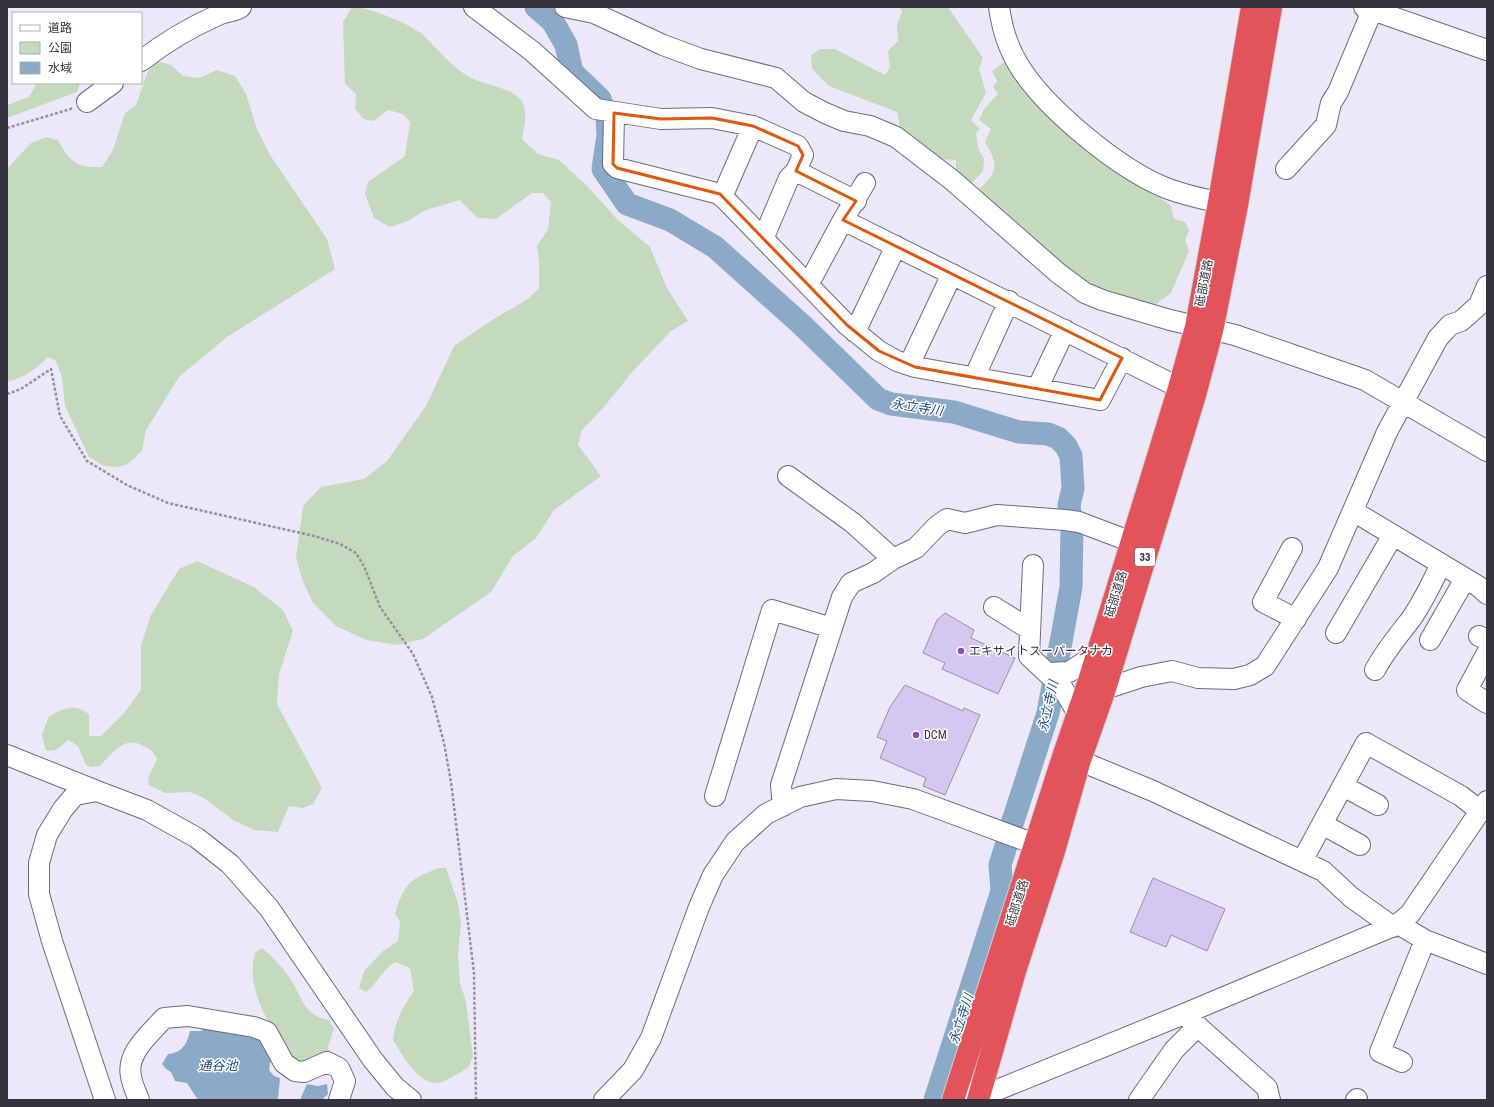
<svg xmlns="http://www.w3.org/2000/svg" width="1494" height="1107" font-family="'Roboto Condensed','Noto Sans JP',sans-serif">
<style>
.green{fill:#c4dabd}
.water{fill:#8aaac8}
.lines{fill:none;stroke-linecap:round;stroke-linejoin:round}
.river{stroke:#8aaac8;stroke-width:23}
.building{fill:#d2c8f0;stroke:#9790ac}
.minor-casing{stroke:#6f6983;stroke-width:22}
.highway-casing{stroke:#cfced1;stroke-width:24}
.path{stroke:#93909f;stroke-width:2.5;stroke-dasharray:3 2;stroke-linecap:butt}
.minor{stroke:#fff;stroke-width:20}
.highway{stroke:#e3545a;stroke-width:22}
.marked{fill:none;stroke:#df570f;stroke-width:3;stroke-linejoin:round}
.poi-dot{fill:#894bc1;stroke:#fff;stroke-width:1.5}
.labels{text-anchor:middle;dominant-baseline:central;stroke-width:3;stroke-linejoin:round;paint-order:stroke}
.shield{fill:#fff;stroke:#727079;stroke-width:1}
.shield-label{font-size:11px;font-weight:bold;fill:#36333f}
.street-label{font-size:12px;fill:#36333f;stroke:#fff}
.poi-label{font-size:12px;fill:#36333f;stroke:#fff;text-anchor:start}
.water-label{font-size:13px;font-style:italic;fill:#1d4e77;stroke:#fff}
</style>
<rect width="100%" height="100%" fill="#ece8fa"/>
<path class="green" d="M352,7C368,7 409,23 422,34C437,48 449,64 466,75C482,85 507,86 519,98C530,108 524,126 522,139L538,154L559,160L588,187L618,220L650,247L667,288L688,321L671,331L634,370L603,408L582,430L578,445L601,476L554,510L536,538L513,556L491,592L423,639L397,645L366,640L336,626L313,603L303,582L296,558L303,506L321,487L364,479L387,461L426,406L454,346L492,320L528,299L539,288V263L537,246L548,229L551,202L543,193H532L496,219L477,218L460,200L426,210L408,221L390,227L374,218L365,194L368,182L405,156L410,122L403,114L388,110L374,121L363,119L355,108L356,94L345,84L343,22Z
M899,7H948L983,58L979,69L986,93L971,120L980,129L976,133L978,148L984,159L983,171L970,185L956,173V160L937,159L901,132L897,112L829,86L812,69L811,55L820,49H835L885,75L890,67L888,51L898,41L897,25L902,12Z
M1007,60L1075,137L1134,183L1142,185L1171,206L1174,219L1185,222L1189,230L1185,240L1189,251L1171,293L1148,310L1102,297L974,194C996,174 1001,168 985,142L991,129L979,120L984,109L998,94L993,87L997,81L992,71Z
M158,61L171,65L183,76L199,78L217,70L235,76L246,94L257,129L270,155L327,239L335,269L227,337L179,377L146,430L142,451L128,464L118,467L104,466L89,457L65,406L62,377L56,361L48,357C36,369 24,378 7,382V169L31,143L46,137L58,140C69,161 77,168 102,167L113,150L125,113L136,105L148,71Z
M37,83H80L77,92L7,118V105L29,97Z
M197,561L254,587L283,610L293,631L279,674L277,704L322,788L313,804L303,808L289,806L278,832L254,830L233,820L204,798L190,792L165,793L149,785L148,778L157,759C153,751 150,749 141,745C124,736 111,754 100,766L91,767L86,765L78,746L68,740L56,750L46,751L42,735L49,716C65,708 73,703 89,714V736H101L124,713L141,690V645L151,615L179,569Z
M438,868H446L458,903L461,924L458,954L460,983L466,1001L473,1056L469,1067C461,1072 451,1078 442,1082C421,1089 402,1055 393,1040C395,1021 403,1006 414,991L410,968L395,962C382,970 378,983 366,992L359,988L364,971L383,951L398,941L400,922L395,913C405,883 409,880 438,868Z
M262,948C270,954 286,971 291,980C304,1000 303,1015 329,1020L334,1028L328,1047L331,1054L315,1063L292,1061C273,1031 244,990 255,953Z"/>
<path class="water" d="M207,1026L249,1034L261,1041L271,1059L269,1070L274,1076L280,1078L278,1099L281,1100H198L187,1083L175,1081L171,1072L166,1069L162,1064L168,1054C182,1053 187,1044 190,1031H201Z
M307,1084L318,1086L327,1084L328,1094L322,1100H300Z"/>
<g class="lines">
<path class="river" d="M536,7L553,22L566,45L572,72L600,99L607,118L608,135L603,169L627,204L670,220L715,247L802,325L878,399L891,404L954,412L1019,432L1048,434L1058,438L1066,446L1071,456L1073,488L1069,505L1072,527L1071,587L1048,713L1012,824
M935,1100L1002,891L1000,865L1006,846"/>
</g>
<path class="building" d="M945,613L974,630L971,638L1015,658L998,694L942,669L945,663L923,653L937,620Z
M905,685L963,711L964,708L980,715L945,795L923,786L926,778L880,758L887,741L877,737L890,707Z
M1153,878L1225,909L1207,951L1171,935L1166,947L1130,932Z"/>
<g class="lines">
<defs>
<path id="minor" d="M474,7L532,51L596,109L661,119L712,118L753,126L798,146L803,155L796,171L789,178L763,239
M565,7L594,13L663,45L701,59L776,78L804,102L825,113L844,121L870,126L896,137L952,180L1058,273L1085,293L1102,300L1170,320L1235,335L1365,380L1487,451
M999,7C1002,28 1007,46 1018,64C1044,108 1119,169 1166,188C1187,196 1211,201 1234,205
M1364,7L1487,50
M141,61C164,43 191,27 218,15C226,11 234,12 241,7
M87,102L113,83
M614,113L613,164L617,168L720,194L847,325L879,351L897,361L915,367L1100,400L1122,358
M1286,169L1326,125L1331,103L1338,92L1369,18L1367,8
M796,171L856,201
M722,197L753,126
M843,220L1194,395
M808,285L843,220L865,183
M855,332L896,246
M909,365L952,274
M974,378L1009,301
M1037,389L1065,330
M788,476L853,523L893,559
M1353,511L1478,586L1487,594
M1292,548L1263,602L1296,619
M1033,565L1029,656L1062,687L1078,714
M994,607L1029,629
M1336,633L1393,535
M1479,636L1487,640
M1430,640L1465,579
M1487,653L1467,690L1487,703
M1375,670C1385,651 1398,636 1411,619C1423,602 1432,583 1441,564
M1048,673L1069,672L1097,654
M1092,685L1105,689L1141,677L1172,671L1198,678L1234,679L1250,675L1265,666L1328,568L1387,432L1438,338L1450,325L1461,321L1479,305L1487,286
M7,755L97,791
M1066,755L1153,791L1323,871L1351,897L1393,927
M1343,786L1378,805
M715,796L772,610L832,628
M783,806L781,785L842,597L851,583L873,573L893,559L916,548L937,526L947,519L965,523L997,515L1065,520L1079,522L1132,542
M1322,824L1360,845
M1302,861L1366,743L1461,796L1480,811
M1398,924L1425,940L1487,964
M1184,1014L1267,1088L1270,1100
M1402,1062L1380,1052L1425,940
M956,1088L980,1097L1184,1014L1398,924L1410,914L1487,801
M105,1100L52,941L39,894V863L47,835L63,809L75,795L97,791L147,810L197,838L230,864L269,908L373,1060L395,1087L411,1100
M139,1100C136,1092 132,1084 131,1076C126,1053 150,1034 164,1018L188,1016L254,1027L267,1032L284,1063L295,1071L304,1072L327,1062L339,1068L345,1081L339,1100
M604,1100L633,1070L651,1038L699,907L713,875L735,842L766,814L800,797L836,789L872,791L913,799L1051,850
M1139,1100L1174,1050L1198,1026
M1356,1100L1357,1099"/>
<path id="highway" d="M953,1100L1064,754L1088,684L1179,388L1196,327L1219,202L1252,7
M978,1100L1015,971L1054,851L1080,760L1105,689L1195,395L1212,331L1237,205L1271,7"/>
</defs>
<use href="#minor" class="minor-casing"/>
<use href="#highway" class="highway-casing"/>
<path class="path" d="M7,128L74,108
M7,394L21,389L51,369L60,416L87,461L127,485L168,503L314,536L340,544L356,553L364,566L380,607L413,654L432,697L444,743L451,782L474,973L476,1100"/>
<use href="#minor" class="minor"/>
<use href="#highway" class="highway"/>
</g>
<path class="marked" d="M614,113L661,119L712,118L753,126L798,146L803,155L796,171L856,201L843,220L1122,358L1100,400L915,367L879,351L847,325L720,194L617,168L613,164Z"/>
<g class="poi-dot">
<circle cx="961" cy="651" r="4"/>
<circle cx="916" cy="735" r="4"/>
</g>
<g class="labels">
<rect class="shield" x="1135" y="548" width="20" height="18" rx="3"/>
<g class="shield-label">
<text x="1145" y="557">33</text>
</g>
<g class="street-label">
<text transform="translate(1204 283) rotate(-79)">砥部道路</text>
<text transform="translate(1116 594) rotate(-73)">砥部道路</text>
<text transform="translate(1017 903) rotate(-72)">砥部道路</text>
</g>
<g class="poi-label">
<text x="969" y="651">エキサイトスーパータナカ</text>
<text x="924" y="735">DCM</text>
</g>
<g class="water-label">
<text transform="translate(917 407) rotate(9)">永立寺川</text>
<text transform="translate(1048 706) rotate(-77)">永立寺川</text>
<text transform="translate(961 1019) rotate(-72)">永立寺川</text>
<text x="218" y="1065">通谷池</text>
</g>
</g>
<rect width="1494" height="1107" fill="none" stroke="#36333f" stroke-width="16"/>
<rect x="12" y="12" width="130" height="72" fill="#ffffff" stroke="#afadb2"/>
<rect x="20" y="25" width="20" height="6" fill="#ffffff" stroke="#afadb2"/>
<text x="48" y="32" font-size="12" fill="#36333f">道路</text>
<rect x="20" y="42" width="20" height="12" fill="#c4dabd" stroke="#afadb2"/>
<text x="48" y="52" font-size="12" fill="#36333f">公園</text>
<rect x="20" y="62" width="20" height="12" fill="#8aaac8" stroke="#afadb2"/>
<text x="48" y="72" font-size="12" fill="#36333f">水域</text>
</svg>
